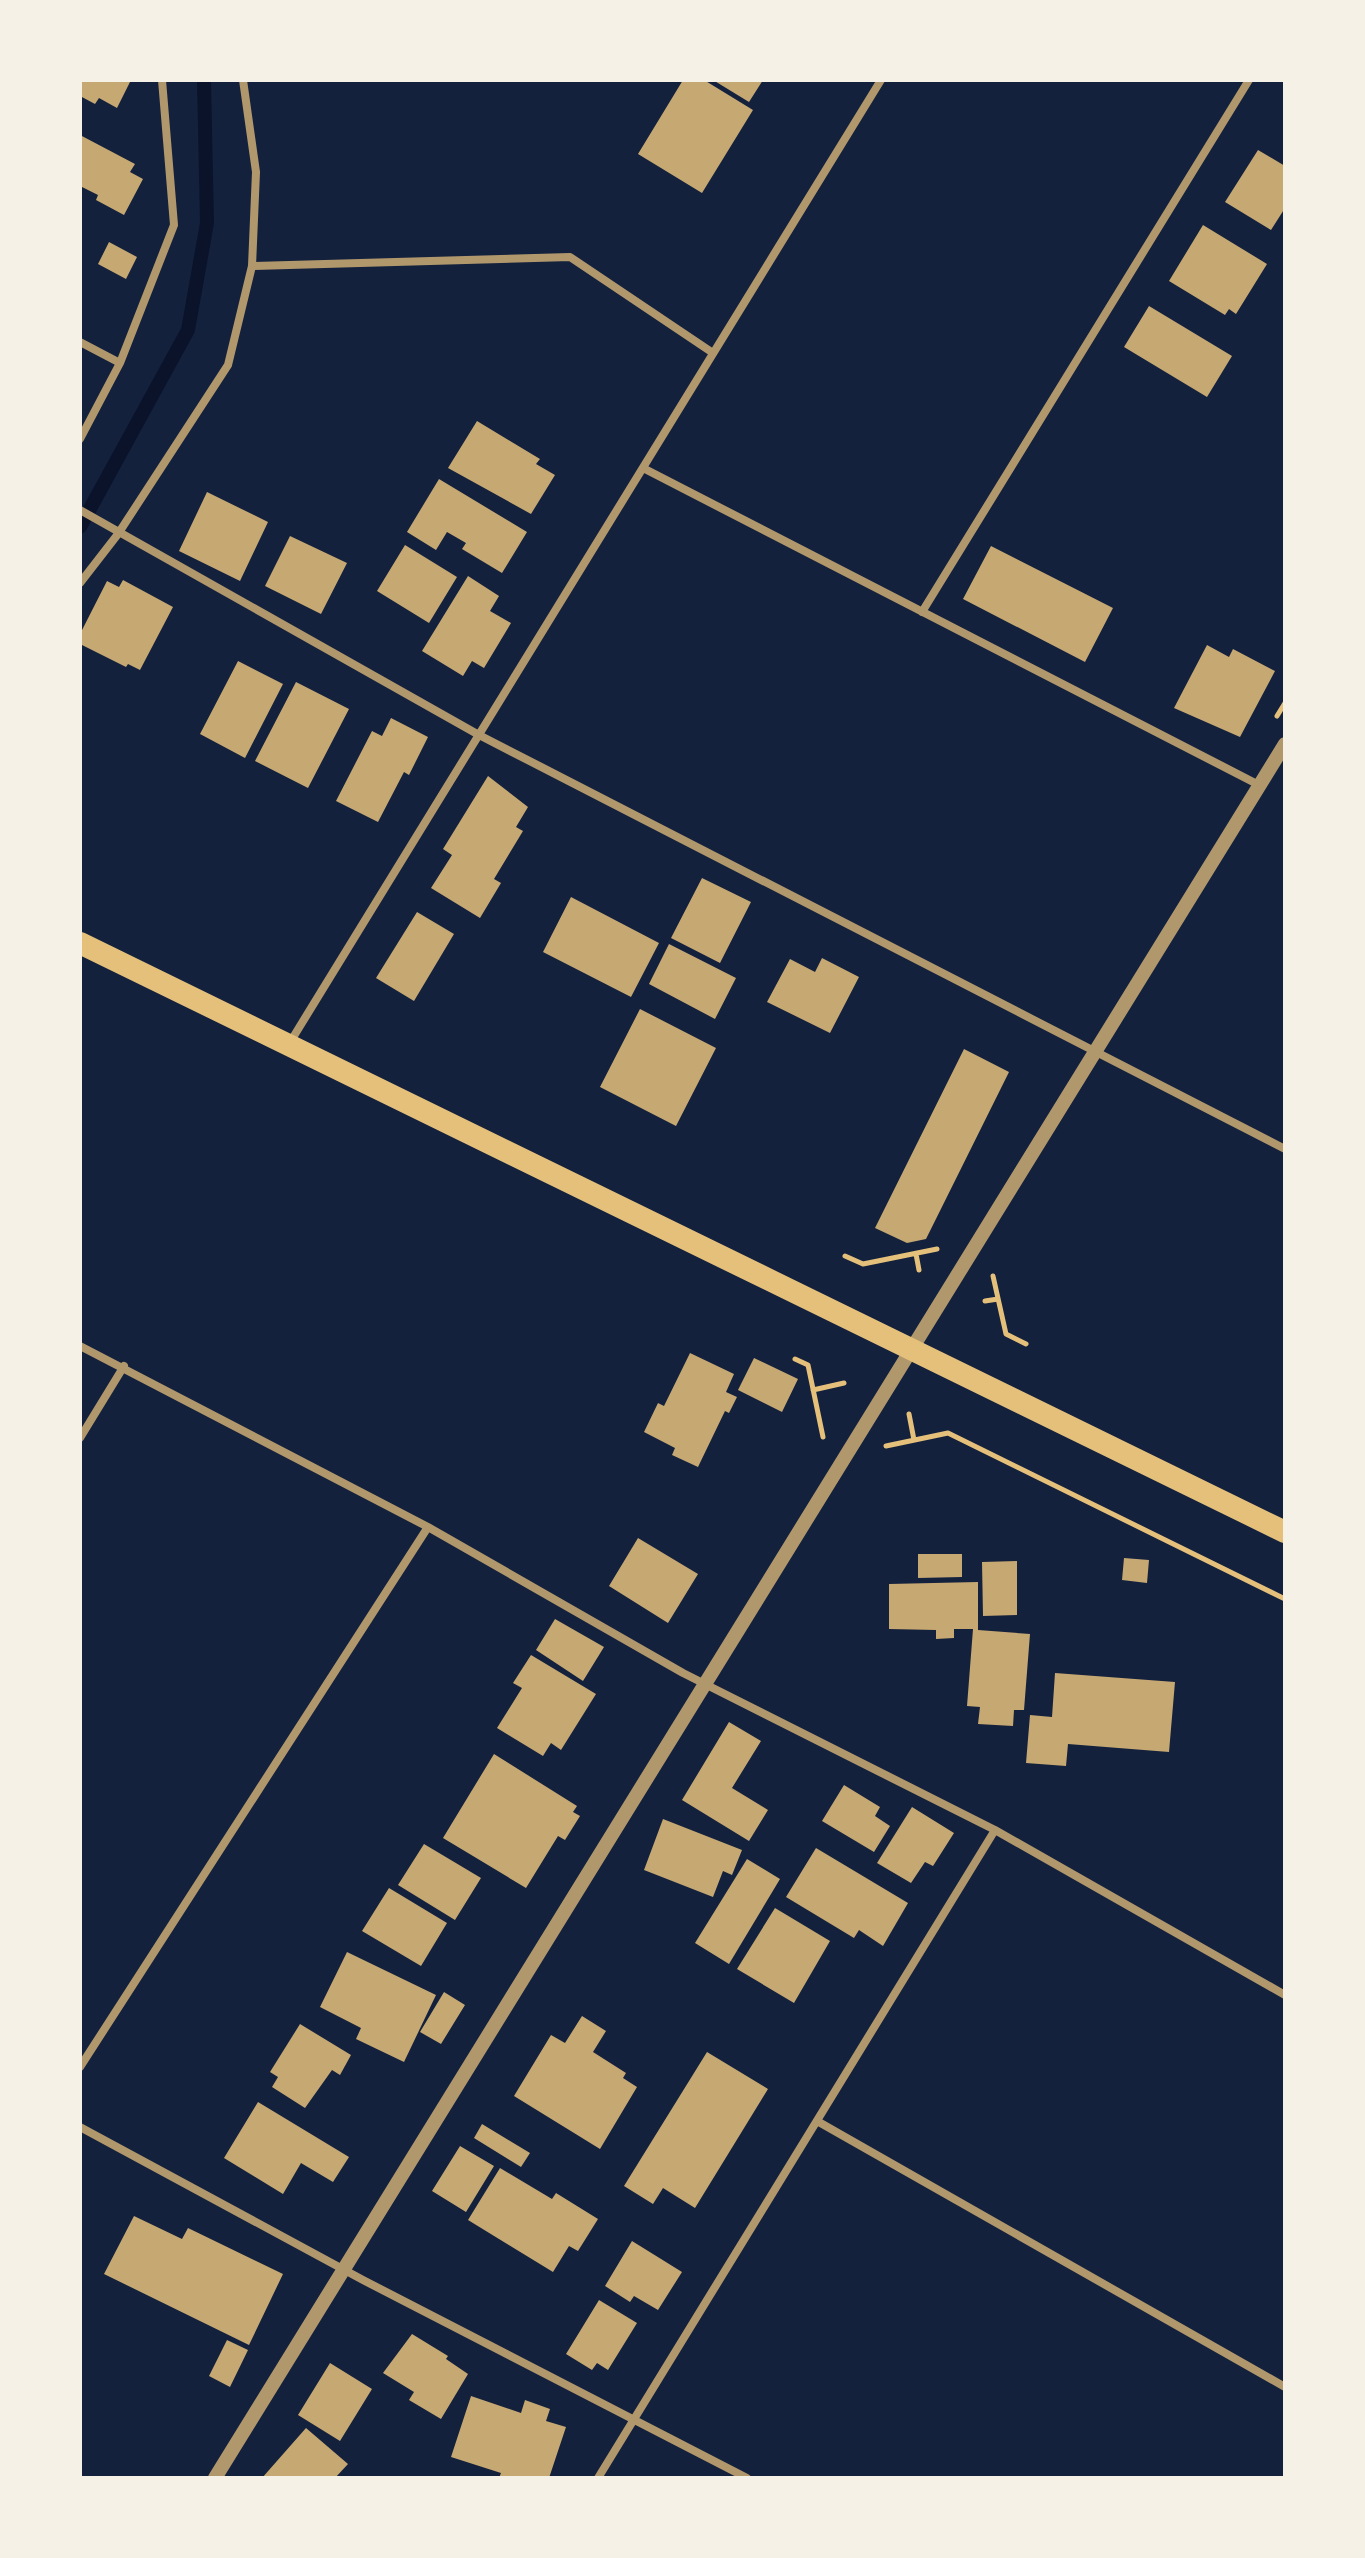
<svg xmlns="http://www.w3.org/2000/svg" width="1365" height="2558" font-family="'Public Sans',sans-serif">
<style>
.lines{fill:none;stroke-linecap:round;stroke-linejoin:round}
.stream{stroke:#0b132b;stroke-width:14}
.building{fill:#c6a872}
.path{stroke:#e5c07b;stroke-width:5}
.minor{stroke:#b1986c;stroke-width:8}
.tertiary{stroke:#b1986c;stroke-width:14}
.trunk{stroke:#e5c07b;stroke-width:22}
</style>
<rect width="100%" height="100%" fill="#14213d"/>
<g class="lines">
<path class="stream" d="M80,527L188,330L207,223L204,80"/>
</g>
<path class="building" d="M80,80H131L117,108L99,98L95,104L80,96Z
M683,80H704L753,110L702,193L638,154Z
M713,80H763L749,102Z
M80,135L135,164L130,172L143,179L124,215L96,200L98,195L80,186Z
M1258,150L1285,166V208L1271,230L1225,202Z
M1203,225L1267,264L1236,314L1229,309L1225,315L1169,281Z
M109,242L137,257L126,279L98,264Z
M1149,306L1232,356L1207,397L1124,347Z
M477,421L540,459L536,464L555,475L531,514L448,468Z
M439,479L527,532L502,573L462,549L466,543L447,532L436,550L407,532Z
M207,492L268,522L240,581L179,551Z
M290,536L347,563L321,614L265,586Z
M405,545L457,577L429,623L377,591Z
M991,546L1113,608L1085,662L963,599Z
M468,576L499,596L490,611L511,623L484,668L472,661L463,676L422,651Z
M123,580L173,607L140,670L128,664L126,667L80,644V634L107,581L119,587Z
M1207,645L1229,657L1233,649L1275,671L1240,737L1174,708Z
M238,661L283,684L245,758L200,734Z
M296,682L349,709L308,788L255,761Z
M391,718L428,737L409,775L404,772L378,822L336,801L372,731L382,736Z
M488,776L528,807L516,827L523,831L494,879L501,883L480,918L431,888L452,855L443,849Z
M702,878L751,902L720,963L671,938Z
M571,897L659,943L631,997L543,952Z
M417,912L454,934L414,1001L376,978Z
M669,944L736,978L715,1019L649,984Z
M822,958L859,977L830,1033L767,1002L790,959L815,972Z
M640,1009L716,1048L676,1126L600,1087Z
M964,1049L1009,1072L926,1239L907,1243L875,1228Z
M690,1353L734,1374L726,1392L737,1397L729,1413L725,1411L698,1467L672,1455L675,1448L644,1432L658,1403L664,1406Z
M754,1358L798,1379L782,1412L738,1390Z
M638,1538L698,1574L668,1623L609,1586Z
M918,1554H962V1577L918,1578Z
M1124,1558L1149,1560L1147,1583L1122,1580Z
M1017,1561V1615L983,1616L982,1562Z
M978,1582V1630L1030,1634L1024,1710H1014L1013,1726L978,1724L980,1707L967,1706L973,1629H954V1638L936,1639V1630L889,1629V1584Z
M555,1619L604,1647L583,1681L536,1650Z
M531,1655L596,1694L561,1750L551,1743L543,1756L497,1728L522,1688L513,1683Z
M1055,1673L1175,1682L1169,1752L1068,1744L1066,1766L1026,1763L1030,1715L1052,1717Z
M729,1722L761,1741L732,1788L768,1810L749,1841L682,1800Z
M494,1754L577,1806L573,1812L580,1816L565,1840L558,1836L526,1888L443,1838Z
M844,1785L880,1807L875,1816L890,1826L874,1852L822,1821Z
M912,1807L954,1833L933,1866L925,1862L911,1883L877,1863Z
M663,1819L742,1850L732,1875L723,1871L713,1897L644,1870Z
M424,1844L481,1878L455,1920L398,1885Z
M816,1848L908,1903L883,1946L859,1930L854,1938L786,1897Z
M747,1859L780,1879L729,1964L695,1943Z
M389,1888L447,1923L421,1966L362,1931Z
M775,1908L830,1941L794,2003L737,1969Z
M347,1952L436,1995L404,2062L356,2039L361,2028L320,2007Z
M444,1992L465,2005L441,2044L420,2032Z
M582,2016L606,2031L593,2052L626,2073L623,2078L637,2087L600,2149L514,2096L551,2035L565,2043Z
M300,2024L351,2055L340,2075L332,2070L305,2108L272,2087L278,2077L270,2072Z
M707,2052L768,2089L695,2208L663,2188L653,2204L624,2186Z
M258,2102L349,2157L333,2182L301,2163L283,2194L224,2158Z
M482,2124L530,2153L521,2167L474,2138Z
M460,2146L494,2166L466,2212L432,2191Z
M500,2168L552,2199L556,2193L598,2219L578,2251L569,2246L553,2272L468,2220Z
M134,2216L182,2239L188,2228L283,2274L249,2345L104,2274Z
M632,2241L682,2272L658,2310L634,2296L630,2302L605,2286Z
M599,2300L637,2323L608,2370L597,2363L592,2370L566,2354Z
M412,2334L448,2356L446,2359L468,2374L441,2419L409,2400L414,2392L383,2373Z
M227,2340L248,2350L230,2387L209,2376Z
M330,2363L372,2389L340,2441L298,2415Z
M471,2396L521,2413L525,2400L550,2409L546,2421L566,2427L549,2478H499L501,2473L451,2457Z
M306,2428L348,2464L335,2478H262Z"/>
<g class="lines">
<path class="path" d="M1277,716L1285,703
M916,1254L919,1270
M845,1256L863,1264L937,1249
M993,1276L1006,1334L1026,1344
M985,1301L998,1299
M795,1359L808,1365L823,1437
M813,1390L844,1383
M909,1414L914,1440
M886,1446L948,1433L1285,1599"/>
<path class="minor" d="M252,266L570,257L713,353
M80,342L120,363
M80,439L120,363L174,225L162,80
M643,468L1259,785
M80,510L479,735L1285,1149
M80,583L118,534L228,365L252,266L256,172L243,80
M922,612L1249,80
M289,1044L881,80
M80,1346L428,1527L683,1673L995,1830L1285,1995
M80,1438L124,1366
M80,2067L428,1527
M817,2121L1285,2387
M80,2127L363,2280L747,2478
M598,2478L995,1830"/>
<path class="tertiary" d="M215,2478L1285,744"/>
<path class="trunk" d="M80,943L1285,1532"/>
</g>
<rect width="1365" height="2558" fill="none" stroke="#f6f1e7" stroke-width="164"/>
</svg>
